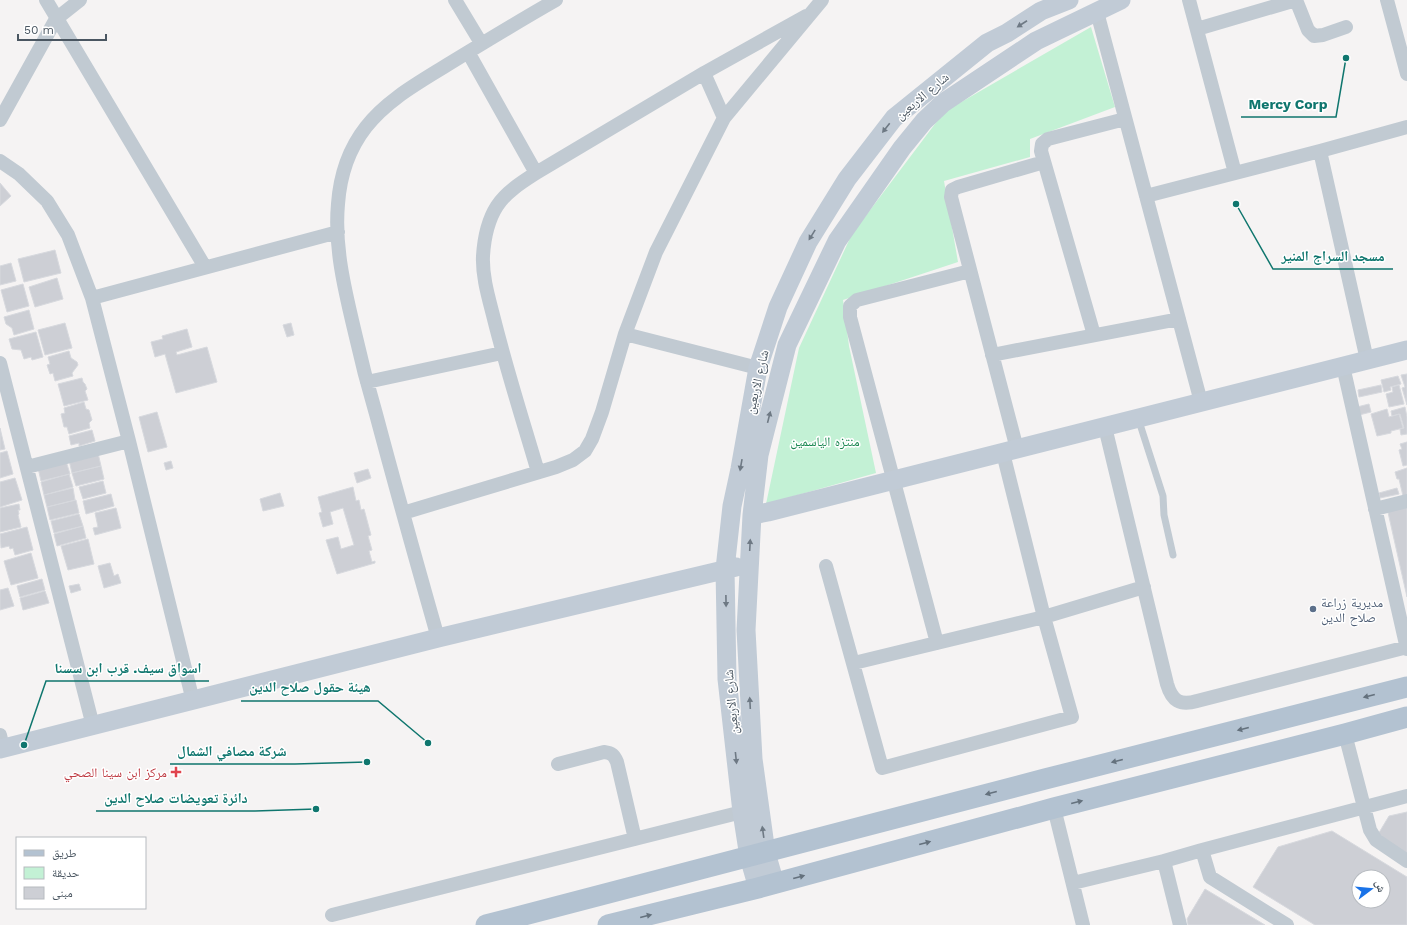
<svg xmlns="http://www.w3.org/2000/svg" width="1407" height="925" font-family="'Work Sans','Noto Naskh Arabic',sans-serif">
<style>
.green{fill:#c3f1d5}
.building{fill:#cdcfd5;stroke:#d7d9de;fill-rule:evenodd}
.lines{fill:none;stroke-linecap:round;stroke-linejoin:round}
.lane{stroke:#c1cad2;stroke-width:7}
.street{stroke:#c1cad2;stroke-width:14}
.secondary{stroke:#c1cbd6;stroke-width:19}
.primary{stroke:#b3c2d1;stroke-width:21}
.oneway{fill:#6e7984}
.oneway2{fill:#64717d}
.service-dot{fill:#5c6f8a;stroke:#fff;stroke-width:1.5}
.health-dot{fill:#e0444e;stroke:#fff;stroke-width:1.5}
.labels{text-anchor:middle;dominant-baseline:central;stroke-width:3;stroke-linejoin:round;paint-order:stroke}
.street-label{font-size:13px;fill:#4a5661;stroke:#fff}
.park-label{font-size:13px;fill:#17864f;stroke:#fff}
.service-label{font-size:13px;fill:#4e5e75;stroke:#fff;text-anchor:start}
.health-label{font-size:13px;fill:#be3a42;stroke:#fff;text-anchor:end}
.leader{fill:none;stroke:#0f766e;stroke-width:1.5}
.callout-dot{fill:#0f766e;stroke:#fff;stroke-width:1.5}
.callout-label{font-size:14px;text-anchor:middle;font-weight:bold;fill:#0f766e;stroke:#fff;stroke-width:3;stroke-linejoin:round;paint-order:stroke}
</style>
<rect width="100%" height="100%" fill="#f5f3f3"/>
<path class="green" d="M1091,27L1115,107L1030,139V157L944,181L958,262L843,300L849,346L876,473L766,504L799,348L852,234L944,112Z"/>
<path class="building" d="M0,183L11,196L0,206Z
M55,250L61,273L24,282L18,259Z
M11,263L16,281L0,285V266Z
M57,278L63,299L35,307L29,287Z
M23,284L29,306L7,312L1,290Z
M29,310L34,329L14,335L12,328L6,324L4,317Z
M65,323L72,348L45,355L38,330Z
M291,323L294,335L287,337L283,325Z
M187,329L192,347L176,352L177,355L207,347L217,382L176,393L165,354L155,357L151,342L163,339L162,336Z
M36,332L43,357L32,360L31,357L24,359L21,350L12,349L9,339Z
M69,351L71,358L77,362L78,365L72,373L73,376L55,381L53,373L50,374L47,365L50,364L48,357Z
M1407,374V405L1402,388L1405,387L1401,375Z
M1398,376L1401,384L1390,387L1391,390L1384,392L1381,380Z
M82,378L83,382L85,384L87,389L85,391L88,400L64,406L58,384Z
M1381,385L1382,392L1359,397L1358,390Z
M1399,385L1404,404L1389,407L1386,394L1393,392L1392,387Z
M84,402L86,409L89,410L92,420L89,423L90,428L69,434L67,427H64L61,414L65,413L64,408Z
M1369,404L1371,412L1359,415L1357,407Z
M1405,407L1407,417V434L1401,435L1400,429L1404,428L1400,414L1392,416L1391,411Z
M1387,409L1389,417L1399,414L1403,428L1391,431V433L1377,436L1371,414Z
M157,412L167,447L148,452L139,417Z
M0,428L5,449L0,450Z
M92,430L95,441L79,446V443L71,445L69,436Z
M1407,442V465L1403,466L1399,450L1402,449L1400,444Z
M7,451L13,474L0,478V453Z
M98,453L101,466L72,473L69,460Z
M66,461L70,474L41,481L38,468Z
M171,461L173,468L166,470L164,463Z
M101,466L104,479L76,486L72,473Z
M1407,468V495L1403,496L1399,479H1397L1395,472Z
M368,469L371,478L357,483L354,473Z
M69,474L73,487L44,495L41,482Z
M15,478L22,500L0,507V482Z
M103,481L106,493L83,499L79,487Z
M353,487L356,501L359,500L361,510L364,509L371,535L368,536L372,550L369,551L372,562L375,561V563L337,574L326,540L338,537L341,549L354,545L343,508L330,512L333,524L323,527L319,513L322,512L318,497Z
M73,488L75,500L47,507L44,495Z
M1397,488L1399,494L1380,498L1379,493Z
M280,493L284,506L263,511L260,499Z
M111,494L114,506L86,514L83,501Z
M76,500L79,513L50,520L47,507Z
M1407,503V597L1387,508Z
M19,504L20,510H18L19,514L18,515L21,527L0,532V508Z
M116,508L121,528L95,535L93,528L98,527L95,513Z
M79,514L83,526L54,533L51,521Z
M83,526L86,538L57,546L54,534Z
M27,527L33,550L15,555L13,548L10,549L9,546L1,548L0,534Z
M88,539L94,564L68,570L61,546Z
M31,553L38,578L11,585L4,561Z
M110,563L114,576L118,574L121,583L104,588L98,566Z
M42,579L45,590L20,597L17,586Z
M79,584L81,590L71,593L69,586Z
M8,588L14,606L0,610V590Z
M45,591L49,603L23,610L20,598Z
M1407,812V855L1377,836L1389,816Z
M1332,831L1407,877V925H1315L1253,887L1278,847ZM1359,877H1383V901H1359Z
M1205,889L1265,925H1188L1187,919Z"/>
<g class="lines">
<path class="lane" d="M1138,418L1163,496L1164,515L1173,555"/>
<path class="street" d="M46,0L205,267
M455,0L481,43
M1189,0L1235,173
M1296,0L1308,30L1314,36L1323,35L1346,27
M1387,0L1407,74
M1097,12L1201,402
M1197,29L1296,0
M468,52L536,173
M704,73L724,118
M0,120L56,19L80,0
M1320,151L1367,360
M0,161L19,174L47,201L68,235L92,298L129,441L193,701
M1146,196L1320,151L1407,127
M92,298L338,232
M625,334L758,368
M1094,335L1041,151L1042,144L1048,139L1125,119
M992,355L1179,319
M0,363L93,726
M1343,366L1407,649
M367,382L502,353
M1105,427L1167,684C1172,701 1180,706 1197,701L1407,647
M1017,449L951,197L952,190L958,187L1044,162
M27,467L129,441
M538,472C523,421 507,371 494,319C489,299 482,277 483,256C484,240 488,220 497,206C506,192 522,182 536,173L704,73L806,16
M1375,509L1407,501
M403,513L556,467L573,460L585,451L592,439L602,412L625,334L656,252L724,118L822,0
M826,566L882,768L1072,717L1044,617L1003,453
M438,638C417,564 396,489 376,414C368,387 361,360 355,333C345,291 334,247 338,204C340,176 348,150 366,127C387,100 418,83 447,65C483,43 519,21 556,0
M937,643L850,317V306L857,300L970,271
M854,663L1044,617L1144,587
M1345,734L1370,830L1376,840L1407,861
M0,735L3,748
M558,764L604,752C612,753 614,755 617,762L635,839
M1054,808L1083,925
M1202,850L1210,877L1287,925
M1073,883L1164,861
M332,915L742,812
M1180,925L1164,861L1202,850L1407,796"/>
<path class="secondary" d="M752,515L768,512L1407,350
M0,749L438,638L736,567
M775,884L766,853L753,759L746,630L752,515L759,455L787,345L837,241L902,148L924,121L943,103L1036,41L1121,0
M758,888L749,857L742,812L727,679L725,569L732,506L740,469L758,368L778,307L808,242L847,179L894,118L987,43L1007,33L1041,11L1069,0"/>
<path class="primary" d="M486,925L1045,779L1407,687
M608,925L758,888L1054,808L1345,734L1407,717"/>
</g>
<defs><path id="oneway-solid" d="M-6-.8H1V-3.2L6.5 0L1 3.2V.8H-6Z"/></defs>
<g class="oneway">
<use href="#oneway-solid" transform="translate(1022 24) rotate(147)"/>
<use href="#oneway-solid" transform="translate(886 128) rotate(128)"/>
<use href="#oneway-solid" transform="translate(812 235) rotate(122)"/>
<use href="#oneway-solid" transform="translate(769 417) rotate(-76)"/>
<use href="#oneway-solid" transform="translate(741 465) rotate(100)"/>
<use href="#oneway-solid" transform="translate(750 545) rotate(-87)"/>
<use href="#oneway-solid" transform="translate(726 601) rotate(89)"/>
<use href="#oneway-solid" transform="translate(750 703) rotate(-93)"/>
<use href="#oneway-solid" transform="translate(736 758) rotate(84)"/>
<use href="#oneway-solid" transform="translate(763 832) rotate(-98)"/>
</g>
<g class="oneway2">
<use href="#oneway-solid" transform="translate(1369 696) rotate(166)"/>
<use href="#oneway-solid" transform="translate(1243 729) rotate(166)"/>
<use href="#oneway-solid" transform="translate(1117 761) rotate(166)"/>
<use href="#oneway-solid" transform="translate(991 793) rotate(165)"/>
<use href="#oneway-solid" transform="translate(1077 802) rotate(-14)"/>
<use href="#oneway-solid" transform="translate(925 843) rotate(-15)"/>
<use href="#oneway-solid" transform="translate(799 877) rotate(-15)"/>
<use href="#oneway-solid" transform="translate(646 916) rotate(-14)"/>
</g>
<circle class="service-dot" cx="1313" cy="609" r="4"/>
<path class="health-dot" d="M174 766h4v4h4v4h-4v4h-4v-4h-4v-4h4z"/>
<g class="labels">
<g class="street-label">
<text transform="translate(922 96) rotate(-40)">شارع الاربعين</text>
<text transform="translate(757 382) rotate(-77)">شارع الاربعين</text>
<text transform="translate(731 702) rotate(-95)">شارع الاربعين</text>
</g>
<g class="park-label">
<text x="825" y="441">منتزه الياسمين</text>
</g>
<g class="service-label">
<text x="1321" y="602">مديرية زراعة<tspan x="1321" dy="15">صلاح الدين</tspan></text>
</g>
<g class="health-label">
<text x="167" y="772">مركز ابن سينا الصحي</text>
</g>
</g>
<path class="leader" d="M1346 58L1336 117H1241M1236 204L1273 269H1393M24 745L46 681H209M428 743L378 701H241M367 762L295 764H170M316 809L255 811H96"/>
<g class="callout-dot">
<circle cx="1346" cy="58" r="4"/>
<circle cx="1236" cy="204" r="4"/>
<circle cx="24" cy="745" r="4"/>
<circle cx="428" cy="743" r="4"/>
<circle cx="367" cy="762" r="4"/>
<circle cx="316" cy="809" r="4"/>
</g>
<g class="callout-label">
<text x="1288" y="109">Mercy Corp</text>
<text x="1333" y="261">مسجد السراج المنير</text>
<text x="128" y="673">اسواق سيف. قرب ابن سسنا</text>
<text x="310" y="692">هيئة حقول صلاح الدين</text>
<text x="232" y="756">شركة مصافي الشمال</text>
<text x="176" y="803">دائرة تعويضات صلاح الدين</text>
</g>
<rect x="16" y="837" width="130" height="72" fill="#ffffff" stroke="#b7bbc0"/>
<rect x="24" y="850" width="20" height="6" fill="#b3c2d1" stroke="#b7bbc0"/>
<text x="52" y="857" font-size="12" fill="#4a5661">طريق</text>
<rect x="24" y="867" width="20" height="12" fill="#c3f1d5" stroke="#b7bbc0"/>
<text x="52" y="877" font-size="12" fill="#4a5661">حديقة</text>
<rect x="24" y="887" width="20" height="12" fill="#cdcfd5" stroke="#b7bbc0"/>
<text x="52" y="897" font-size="12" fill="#4a5661">مبنى</text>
<g transform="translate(1371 889) rotate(74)"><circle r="19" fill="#ffffff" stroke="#b7bbc0"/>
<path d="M0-3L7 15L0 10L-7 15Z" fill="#1a73e8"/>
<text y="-6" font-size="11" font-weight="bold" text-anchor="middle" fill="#4a5661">ش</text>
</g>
<path d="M18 34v6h88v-6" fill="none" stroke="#4a5661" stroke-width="2"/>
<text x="24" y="34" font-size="12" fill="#4a5661" stroke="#ffffff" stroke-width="3" paint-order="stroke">50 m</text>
</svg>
